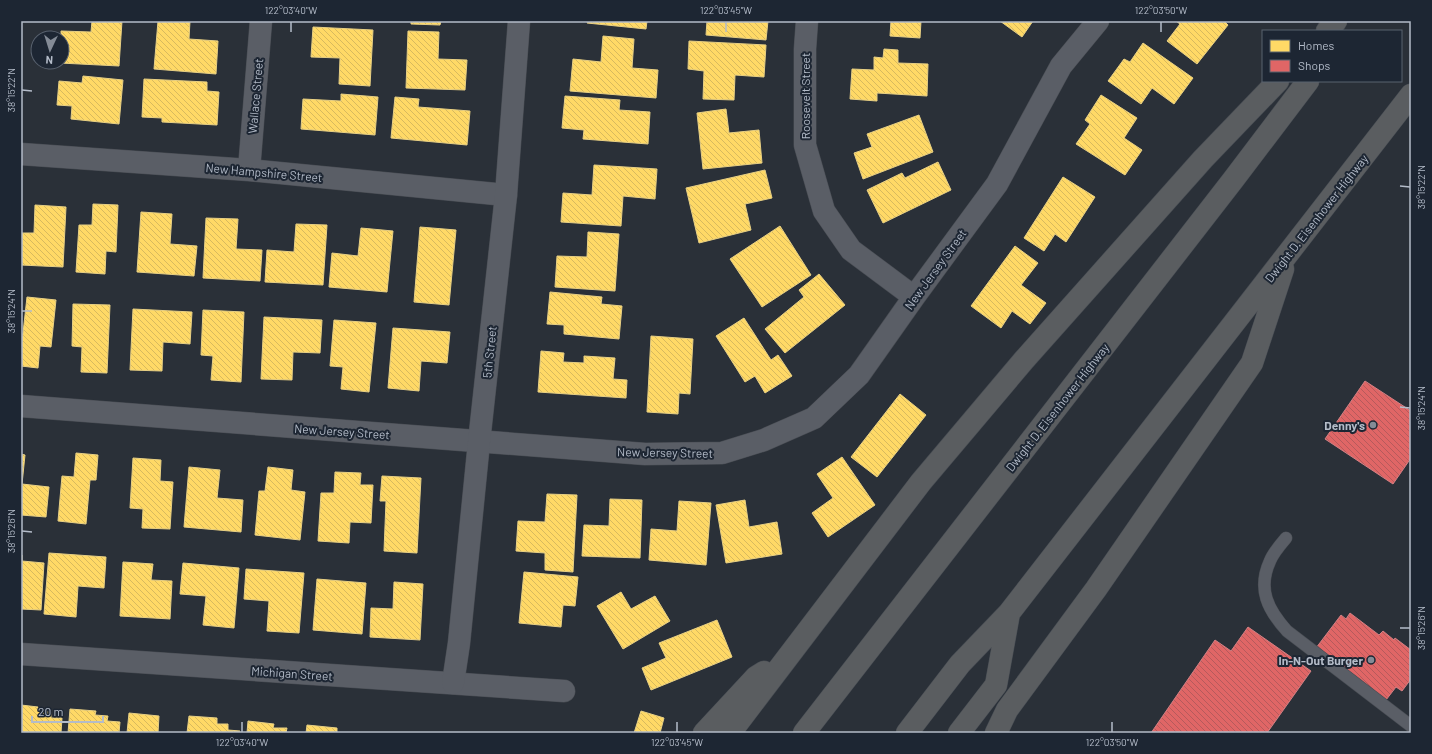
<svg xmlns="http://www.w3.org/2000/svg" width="1432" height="754" font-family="Barlow,sans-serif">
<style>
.homes{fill:url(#homes-back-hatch);stroke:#e8d084}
.shops{fill:url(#shops-back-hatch);stroke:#d38084}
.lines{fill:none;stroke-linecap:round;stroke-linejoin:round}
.service-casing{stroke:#484c53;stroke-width:13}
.minor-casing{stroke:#484c53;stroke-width:23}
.tertiary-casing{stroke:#484c53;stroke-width:23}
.motorway-casing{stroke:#474c53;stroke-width:23}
.service{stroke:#5a5e66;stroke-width:12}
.minor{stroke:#5a5e66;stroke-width:22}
.tertiary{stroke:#5a5e66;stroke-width:22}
.motorway{stroke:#5a5d60;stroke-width:22}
.ticks{fill:none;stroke:#b4bcc9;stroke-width:1.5}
.poi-dot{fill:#848b96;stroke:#1d2633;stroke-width:1.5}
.labels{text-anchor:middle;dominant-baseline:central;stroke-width:4;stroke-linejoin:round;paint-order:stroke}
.street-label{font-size:12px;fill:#b4bcc9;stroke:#1d2633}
.poi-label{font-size:12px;font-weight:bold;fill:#b4bcc9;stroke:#1d2633;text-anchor:end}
.neatline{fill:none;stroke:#b4bcc9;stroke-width:1.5}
.ticks-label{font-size:10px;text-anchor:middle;fill:#b4bcc9}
</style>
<defs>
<pattern id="homes-back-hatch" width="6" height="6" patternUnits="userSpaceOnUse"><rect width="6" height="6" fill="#ffd966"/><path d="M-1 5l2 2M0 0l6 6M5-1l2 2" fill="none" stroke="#d7b95e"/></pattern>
<pattern id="shops-back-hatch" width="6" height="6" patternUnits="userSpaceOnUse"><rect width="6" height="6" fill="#e06666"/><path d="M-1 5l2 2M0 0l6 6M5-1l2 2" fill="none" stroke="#b65a5c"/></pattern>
</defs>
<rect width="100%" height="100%" fill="#2a3038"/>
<path class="homes" d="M92,21H122L119,66L60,63L62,62L61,31L91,32Z
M158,21H190L189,39L218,41L216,74L154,69Z
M411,21H441L440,25L411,24Z
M588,21H647L646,29L587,23Z
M707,21H768L766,40L706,35Z
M891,21H921L920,38L890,36Z
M1000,21H1033L1022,37Z
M1176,21H1224L1228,25L1197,64L1167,41L1180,24Z
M313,27L373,30L370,86L339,84L340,58L311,57Z
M408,31L439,32L438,59L467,60L465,90L406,88Z
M603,36L634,39L632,68L658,70L656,98L570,91L573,59L601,62Z
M689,41L766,45L764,77L735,75L734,100L703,99L704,71L688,69Z
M1143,43L1193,78L1174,104L1152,88L1141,104L1108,81L1124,59L1130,62Z
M884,49L898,50V63L928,64L927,96L877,93V101L850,99L852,69L874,70V57L883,58Z
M83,76L123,80L119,124L71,119L72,106L57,105L59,81L82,83Z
M144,79L207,82V91L219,92L217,125L162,122V118L142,117Z
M341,94L378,97L375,135L301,129L303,99L341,101Z
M1101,95L1137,118L1124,138L1142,150L1125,175L1076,144L1090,124L1085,120Z
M565,96L620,100L619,110L650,112L648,144L583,139L584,130L562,128Z
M395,97L419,99L418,107L470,111L467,145L391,138Z
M726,109L729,133L759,130L762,163L703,169L697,113Z
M919,115L933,152L863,179L854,153L872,147L867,134Z
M938,162L951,190L883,223L867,190L902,173L905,178Z
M594,165L657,169L655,199L623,196L621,226L561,222L563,193L592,195Z
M765,170L772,198L745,204L751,230L699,243L686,188Z
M1063,177L1095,197L1066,242L1055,234L1044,251L1024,238Z
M93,204L118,205L116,252L106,251L105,274L76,272L79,225H92Z
M35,205L66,207L63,267L21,265V233H34Z
M141,212L172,214L170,244L197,246L194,276L137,272Z
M206,218L238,219L236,249L262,250L260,281L203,278Z
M296,224L327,225L323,285L265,282L267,250L294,252Z
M780,226L811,275L762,307L730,259Z
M420,227L456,230L449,305L414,302Z
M361,228L393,231L387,292L329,287L332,253L358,256Z
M588,232L619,234L615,291L555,287L557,256L587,257Z
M1015,246L1038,263L1021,285L1046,303L1030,324L1012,311L1001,328L971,306Z
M819,274L845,305L785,353L765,329L804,297L799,290Z
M550,292L602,297L601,304L622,306L619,339L564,334V325L547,324Z
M27,297L56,300L51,347L40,346L38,368L21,366V342H22Z
M73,304L110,305L107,373L81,372L82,347L72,346Z
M133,309L192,312L190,344L163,342L162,371L130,370Z
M203,310L244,312L241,382L211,380L213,356L201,355Z
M264,317L322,320L320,353L293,352L292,380L261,379Z
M744,318L771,360L778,355L792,376L765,393L755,376L745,382L716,336Z
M334,320L376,323L369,392L341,389L343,367L330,366Z
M393,328L450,332L447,363L421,361L419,391L388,388Z
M651,336L693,339L690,394L679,393L678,414L647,412Z
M541,351L564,353L563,362L584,363V356L615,358L613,379L627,380L626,398L538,392Z
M900,394L926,415L877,477L851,457Z
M76,453L98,455L96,480H90L86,524L58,521L62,476L74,477Z
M21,454L25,455L22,484L49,487L46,517L21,515Z
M842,457L875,505L828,537L812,513L833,498L817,474Z
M133,458L161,460L160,481L173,482L170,529L142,528L143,509L130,508Z
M189,467L220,470L217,498L243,500L241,532L184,527Z
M268,467L293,470L291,490L305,492L300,540L255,535L259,491H265Z
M335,472L361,473L360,485H373L371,523L350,522L349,543L318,541L321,493H334Z
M382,476L421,478L417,553L384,551L386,501H380Z
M547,494L577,495L573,572L545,570V553L516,551L518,521L545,522Z
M610,499L642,500L640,558L582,556L584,525L609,526Z
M745,500L749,527L777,522L782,554L726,563L716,505Z
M679,501L711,503L706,565L649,560L651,529L677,531Z
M49,553L106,557L104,588L78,586L76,617L44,614Z
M21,555H22V561L44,563L41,610L21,609Z
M123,562L153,564L151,580L172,581L170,619L120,616Z
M183,563L239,568L234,628L203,625L206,596L180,594Z
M246,569L304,573L299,633L267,631L269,601L244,599Z
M524,572L578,577L575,606L563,605L561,627L519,623Z
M317,579L366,583L362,634L313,630Z
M394,582L423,584L420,640L370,637L371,608L393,609Z
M621,592L631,609L655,596L670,621L623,649L597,606Z
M717,620L732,657L651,690L642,668L666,658L659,643Z
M21,705L38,707V711L51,712V718H62L61,733H21Z
M70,709L96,711L95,715L108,716L107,721L120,722L119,733H68Z
M641,711L664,718L660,733H634Z
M129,713L159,716L158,733H127Z
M189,716L217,718V724H228V730L240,731L239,733H187Z
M248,721L274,724L273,728H287L286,733H247Z
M307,725L337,728V733H306Z"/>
<path class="shops" d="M1365,381L1411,411V458L1393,484L1325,439Z
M1350,613L1379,635L1383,631L1394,640L1395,638L1411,650V669L1409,672L1411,674V679L1402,691L1396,687L1386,700L1316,648L1341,615L1346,619Z
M1248,627L1311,671L1267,733H1151L1215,640L1231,651Z"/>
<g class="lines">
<defs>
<path id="service" d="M1286,538C1280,545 1273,553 1270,561C1257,589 1268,610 1287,631L1411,726"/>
<path id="minor" d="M807,21L805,49V145L824,211L851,250L914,297
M21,154L249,170L506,195
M249,170L261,21
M21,406L645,454L722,453L764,440L814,418L859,375L914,297L997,184L1061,66L1098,21
M21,654L564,691"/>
<path id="tertiary" d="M453,683L459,643L479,442L506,195L519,21"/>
<path id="motorway" d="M1327,31L1336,21
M704,733L756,677L764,672
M730,733L921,482L1024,360L1203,159L1278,81
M804,733L1233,180L1308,81
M907,733L960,664L1009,613L1411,95
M959,733L996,685L1009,613
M996,733L1007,710L1096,589L1252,363L1283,269"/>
</defs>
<use href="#service" class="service-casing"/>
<use href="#minor" class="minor-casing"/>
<use href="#tertiary" class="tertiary-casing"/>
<use href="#motorway" class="motorway-casing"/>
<use href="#service" class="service"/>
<use href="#minor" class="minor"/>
<use href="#tertiary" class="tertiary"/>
<use href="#motorway" class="motorway"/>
</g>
<path class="ticks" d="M291,32V22M726,32V22M1161,32V22M22,90L32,91M1400,186L1410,187M22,311H32M1400,407L1410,408M22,531L32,532M1400,628H1410M242,732V722M677,732V722M1112,732V722"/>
<g class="poi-dot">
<circle cx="1373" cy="425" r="4"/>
<circle cx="1371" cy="660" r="4"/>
</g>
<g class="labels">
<g class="street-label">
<text transform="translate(255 96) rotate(-85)">Wallace Street</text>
<text transform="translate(805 96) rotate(-90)">Roosevelt Street</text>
<text transform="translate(264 172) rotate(5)">New Hampshire Street</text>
<text transform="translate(1316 218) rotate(-52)">Dwight D. Eisenhower Highway</text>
<text transform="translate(935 269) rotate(-54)">New Jersey Street</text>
<text transform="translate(489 352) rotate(-84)">5th Street</text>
<text transform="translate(1057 407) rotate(-52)">Dwight D. Eisenhower Highway</text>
<text transform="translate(342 431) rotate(4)">New Jersey Street</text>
<text transform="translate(665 452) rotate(1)">New Jersey Street</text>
<text transform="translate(292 673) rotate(4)">Michigan Street</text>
</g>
<g class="poi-label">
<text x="1365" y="425">Denny's</text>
<text x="1363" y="660">In-N-Out Burger</text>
</g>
</g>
<rect width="1432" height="754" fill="none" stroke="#1d2633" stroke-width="44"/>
<rect x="1262" y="30" width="140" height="52" fill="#1d2633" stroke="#59626f"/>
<rect x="1270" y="40" width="20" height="12" fill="#ffd966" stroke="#59626f"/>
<text x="1298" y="50" font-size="12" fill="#b4bcc9">Homes</text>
<rect x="1270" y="60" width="20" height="12" fill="#e06666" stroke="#59626f"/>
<text x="1298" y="70" font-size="12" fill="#b4bcc9">Shops</text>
<g transform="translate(50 50) rotate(184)"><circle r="19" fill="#1d2633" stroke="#59626f"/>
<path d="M0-3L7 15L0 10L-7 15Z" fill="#848b96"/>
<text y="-6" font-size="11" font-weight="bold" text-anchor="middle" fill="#b4bcc9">N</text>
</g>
<path d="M32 716v6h71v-6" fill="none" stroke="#b4bcc9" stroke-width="2"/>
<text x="38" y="716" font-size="12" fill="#b4bcc9" stroke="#1d2633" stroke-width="3" paint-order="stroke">20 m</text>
<rect x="22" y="22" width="1388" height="710" class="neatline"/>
<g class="ticks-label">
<text x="291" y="14">122°03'40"W</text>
<text x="726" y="14">122°03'45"W</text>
<text x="1161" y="14">122°03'50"W</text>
<text transform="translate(11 90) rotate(-90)" y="4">38°15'22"N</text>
<text transform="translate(1421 187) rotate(-90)" y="4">38°15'22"N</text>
<text transform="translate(11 311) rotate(-90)" y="4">38°15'24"N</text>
<text transform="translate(1421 408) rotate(-90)" y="4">38°15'24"N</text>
<text transform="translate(11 531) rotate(-90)" y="4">38°15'26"N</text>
<text transform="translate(1421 628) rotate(-90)" y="4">38°15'26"N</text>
<text x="242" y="746">122°03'40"W</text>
<text x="677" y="746">122°03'45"W</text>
<text x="1112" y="746">122°03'50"W</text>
</g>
</svg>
